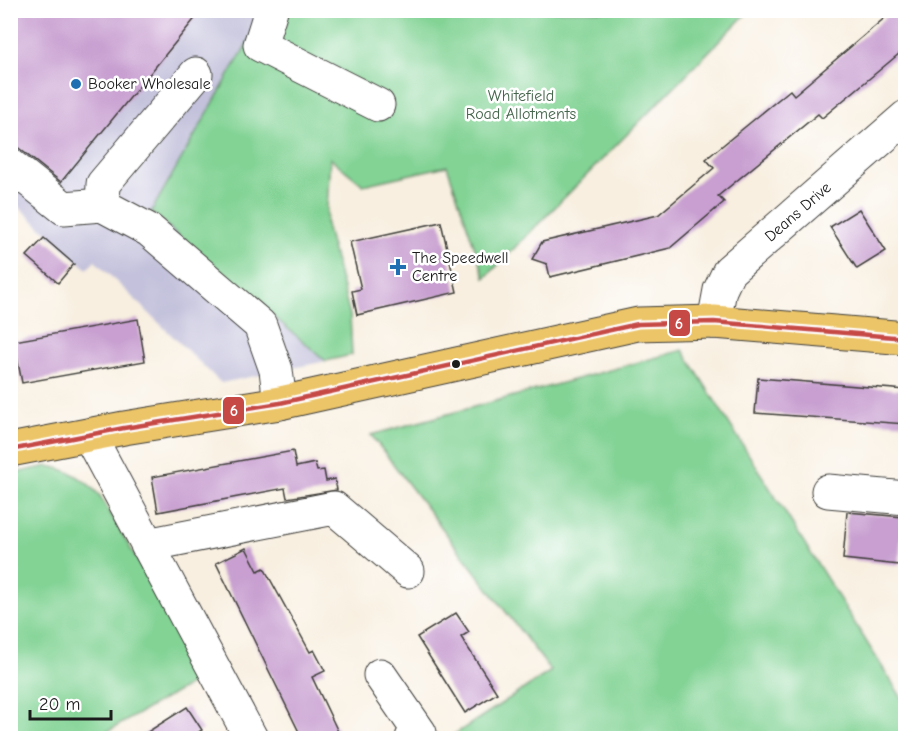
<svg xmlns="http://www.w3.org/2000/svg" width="916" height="749" font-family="'Comic Neue',sans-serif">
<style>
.industrial{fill:#c3c1db}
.green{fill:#82d394;stroke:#4f7858;stroke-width:1.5}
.building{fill:#c89fd0}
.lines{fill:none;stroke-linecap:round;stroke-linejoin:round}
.minor-casing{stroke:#3d3c39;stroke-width:35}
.major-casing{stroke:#3d3c39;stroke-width:35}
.minor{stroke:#fff;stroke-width:33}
.major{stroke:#ecc569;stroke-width:33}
.bus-1-casing{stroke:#fff;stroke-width:9}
.bus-1{stroke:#c64945;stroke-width:4.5}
.poi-dot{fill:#1f6fb2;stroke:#fff;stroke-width:2}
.bus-dot{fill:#1c1c1c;stroke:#fff;stroke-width:2}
.labels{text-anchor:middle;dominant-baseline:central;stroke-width:5;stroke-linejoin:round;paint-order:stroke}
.poi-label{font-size:16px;fill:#1c1c1c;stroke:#fff;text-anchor:start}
.park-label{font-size:16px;fill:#45654c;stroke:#fff}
.street-label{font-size:16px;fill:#1c1c1c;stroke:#fff}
.line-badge{stroke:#fff;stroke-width:2}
.badge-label{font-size:16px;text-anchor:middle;font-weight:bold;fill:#fff}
</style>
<rect width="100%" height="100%" fill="#fff"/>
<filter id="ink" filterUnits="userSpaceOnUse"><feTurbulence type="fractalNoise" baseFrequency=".0167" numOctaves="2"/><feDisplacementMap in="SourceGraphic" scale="12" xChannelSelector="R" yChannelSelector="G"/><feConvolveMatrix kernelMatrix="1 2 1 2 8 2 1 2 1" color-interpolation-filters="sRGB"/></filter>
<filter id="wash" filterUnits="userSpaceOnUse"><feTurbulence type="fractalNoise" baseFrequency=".008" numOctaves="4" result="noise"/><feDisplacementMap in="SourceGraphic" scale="24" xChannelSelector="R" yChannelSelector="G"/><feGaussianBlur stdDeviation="1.35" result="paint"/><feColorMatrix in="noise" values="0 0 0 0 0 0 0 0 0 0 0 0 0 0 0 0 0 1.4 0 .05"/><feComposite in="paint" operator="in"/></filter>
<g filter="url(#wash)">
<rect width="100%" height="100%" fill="#f8efe0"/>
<path class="industrial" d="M258,10L264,14L152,212L326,361L221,383L95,261L87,269L11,200V11Z"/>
<path class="green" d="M258,11H749L485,278L447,166L363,185L330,158L326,225L350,315L352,355L326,361L151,212L264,14Z
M683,350L905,703V738H449L551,671L371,435Z
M48,466C71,470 85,479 100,496L205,676L96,738H11L10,474Z"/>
<g id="blocks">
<path class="building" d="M10,10H202L61,182L10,141Z
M894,10H906V48L822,118L818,114L718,196L724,202L670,248L550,277L547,264L532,259L542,242L658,215L714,168L706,159L790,90L794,95Z
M859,209L886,251L857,269L830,227Z
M441,222L457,292L357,315L352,291L361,289L350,242Z
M44,238L74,264L58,283L27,256Z
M138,319L145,361L22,383L14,341Z
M758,378L906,390V424L755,413Z
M293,451L296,467L315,463L317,471L324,470L326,481L335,479L337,490L287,498L285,488L158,512L152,477Z
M847,512L903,517L899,565L843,559Z
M246,548L258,571L264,568L310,652L314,650L325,671L312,677L341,738H302L216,563Z
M456,613L469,632L461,637L497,693L465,713L417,637Z
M187,707L202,730L189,738H138Z"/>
</g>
</g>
<g filter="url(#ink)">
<use href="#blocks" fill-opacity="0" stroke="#3d3c39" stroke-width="1.5"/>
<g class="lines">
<defs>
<path id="minor" d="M271,10L260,45L378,105
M10,165L64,208L102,205L149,230L260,325L276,370L280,403
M102,205L103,184L196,74
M714,322L720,290L729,271L906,117
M89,435L251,738
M828,491L906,498
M147,545L334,508L408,571
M380,675L420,733L412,738"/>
<path id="major" d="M10,450L124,428L280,403L638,324L714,322L906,338"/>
</defs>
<use href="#minor" class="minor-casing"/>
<use href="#major" class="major-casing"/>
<use href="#minor" class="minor"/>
<use href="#major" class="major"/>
<defs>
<path id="bus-1" d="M10,450L124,428L280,403L638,324L714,322L906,338"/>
</defs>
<use href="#bus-1" class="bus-1-casing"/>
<use href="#bus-1" class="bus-1"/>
</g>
</g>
<g class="poi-dot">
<circle cx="76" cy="84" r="6"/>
<path d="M395 258h6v6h6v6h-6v6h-6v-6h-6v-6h6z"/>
</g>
<circle class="bus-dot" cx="456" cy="364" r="5"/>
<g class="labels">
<g class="poi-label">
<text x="88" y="84">Booker Wholesale</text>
<text x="412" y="258">The Speedwell<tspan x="412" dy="18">Centre</tspan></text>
</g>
<g class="park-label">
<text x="521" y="96">Whitefield<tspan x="521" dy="18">Road Allotments</tspan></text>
</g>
<g class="street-label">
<text transform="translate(798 212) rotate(-41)">Deans Drive</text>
</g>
</g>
<g class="line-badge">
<rect x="668" y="309" width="23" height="28" rx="6" fill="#c64945"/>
<rect x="222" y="396" width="23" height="29" rx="6" fill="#c64945"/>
</g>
<g class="badge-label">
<text x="679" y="329">6</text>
<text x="234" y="416">6</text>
</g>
<rect width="916" height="749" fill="none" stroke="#fff" stroke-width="36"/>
<path d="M30 710v9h81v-9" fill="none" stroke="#1c1c1c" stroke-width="3"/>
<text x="39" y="710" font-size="18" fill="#1c1c1c" stroke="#ffffff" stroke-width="4.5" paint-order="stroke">20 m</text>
</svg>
